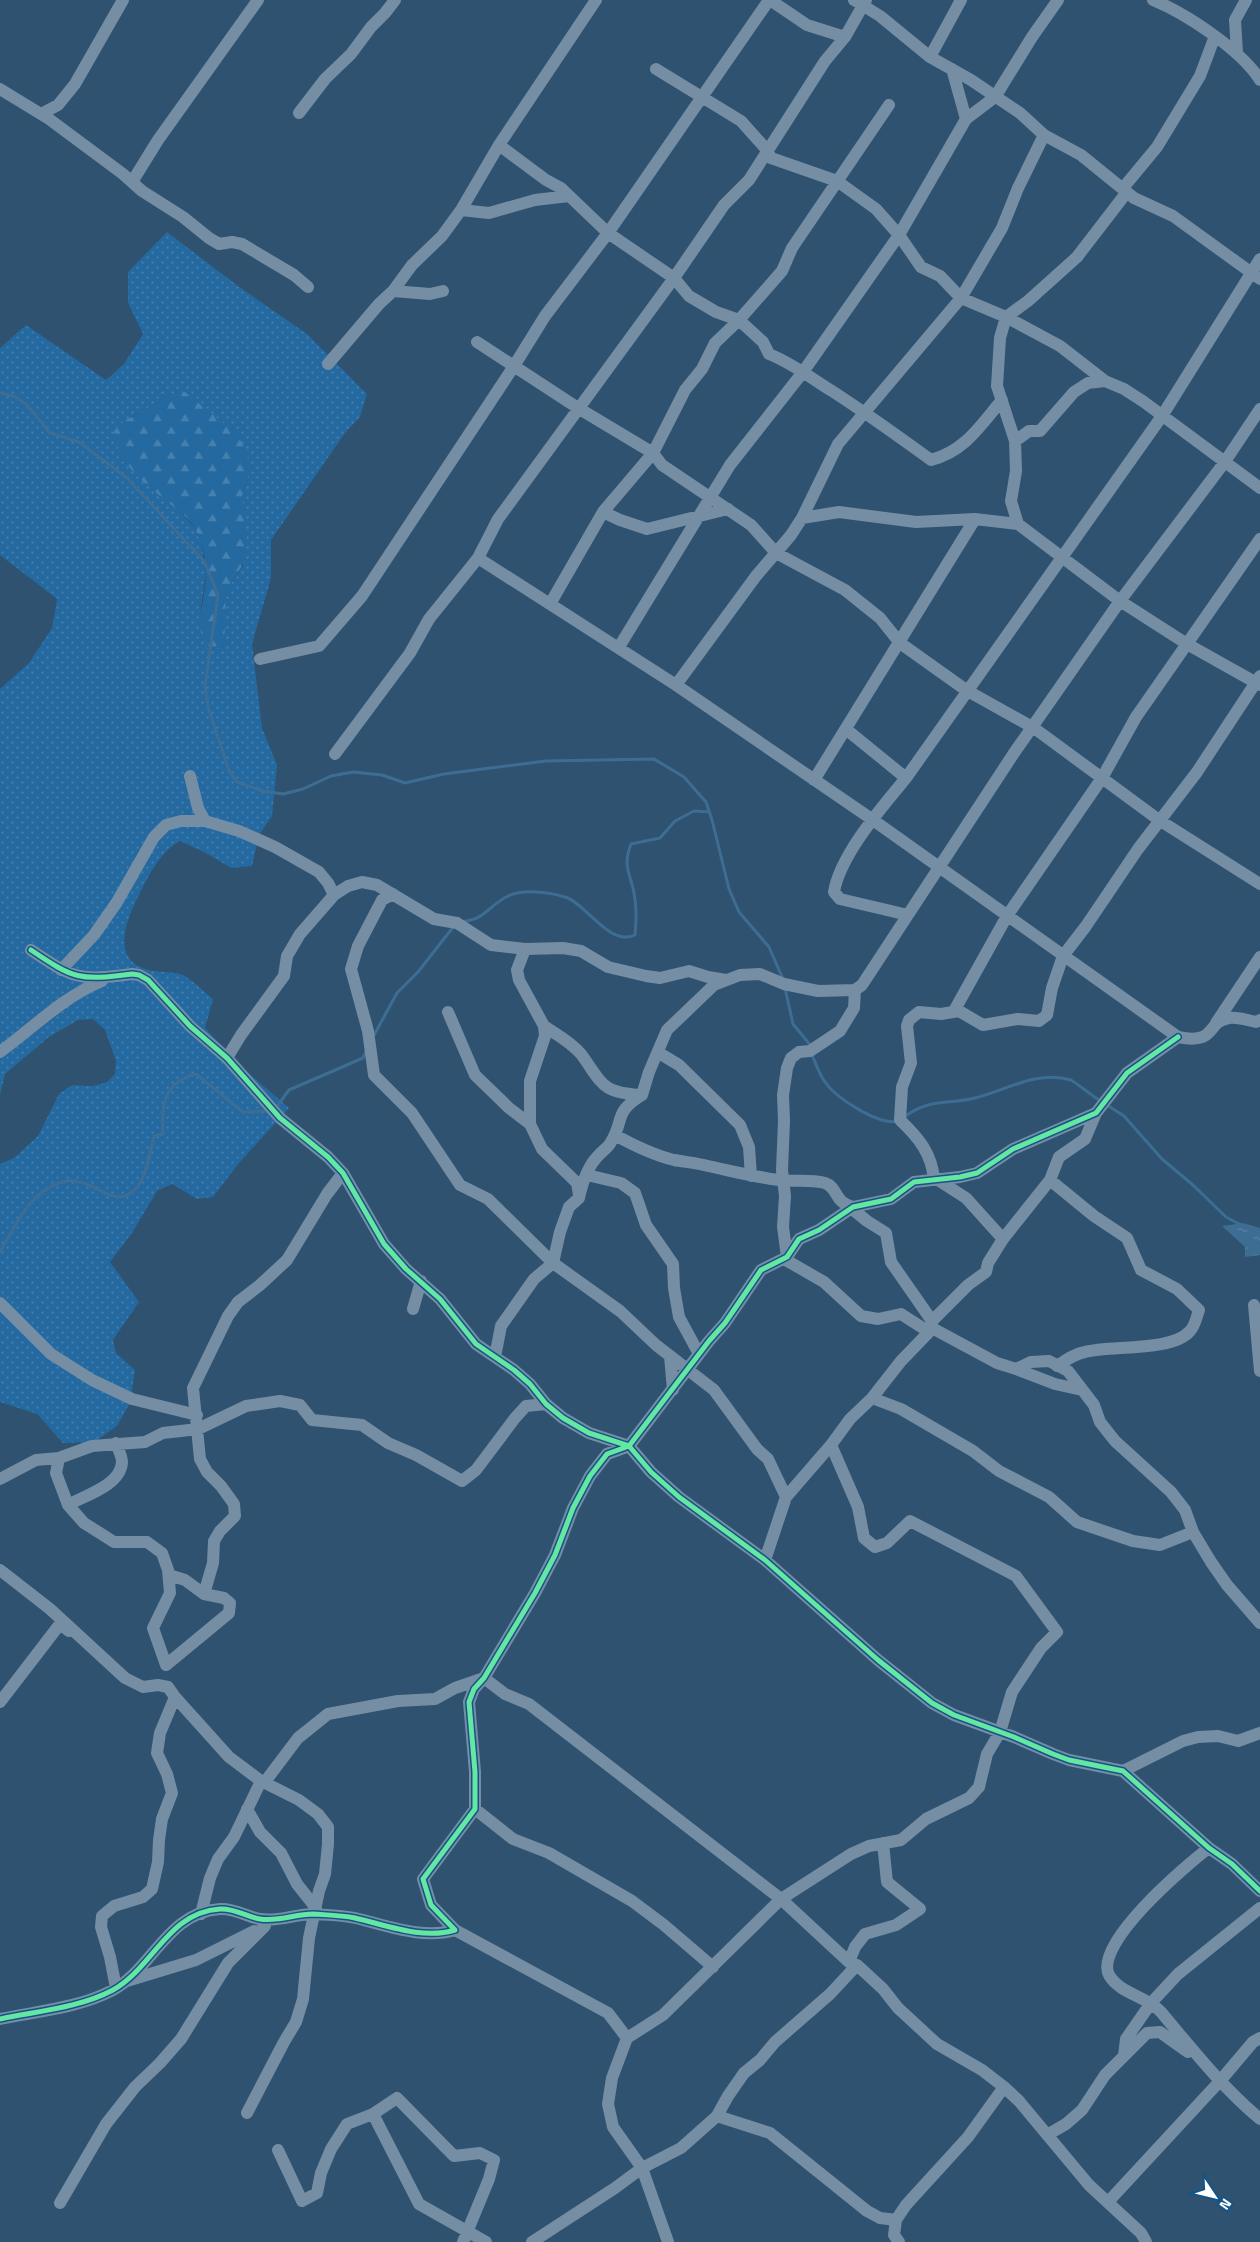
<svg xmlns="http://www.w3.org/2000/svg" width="1260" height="2242" font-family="'Titillium Web',sans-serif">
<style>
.grass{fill:url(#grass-dots);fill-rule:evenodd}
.forest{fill:url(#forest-firs)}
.water{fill:url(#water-ripples)}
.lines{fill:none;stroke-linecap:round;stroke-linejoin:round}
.stream{stroke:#3e6d93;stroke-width:3}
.minor{stroke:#758ea4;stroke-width:12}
.cycleway-casing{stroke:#13558a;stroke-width:8}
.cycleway{stroke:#66e7a1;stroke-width:5}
</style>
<defs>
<pattern id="grass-dots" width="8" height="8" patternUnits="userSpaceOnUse" patternTransform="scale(1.25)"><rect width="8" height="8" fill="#2469a0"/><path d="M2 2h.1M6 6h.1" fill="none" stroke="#4580ae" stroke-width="1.8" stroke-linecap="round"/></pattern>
<pattern id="forest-firs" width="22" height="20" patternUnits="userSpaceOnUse" patternTransform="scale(1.25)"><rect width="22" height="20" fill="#2469a0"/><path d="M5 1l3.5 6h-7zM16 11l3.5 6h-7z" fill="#4580ae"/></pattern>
<pattern id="water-ripples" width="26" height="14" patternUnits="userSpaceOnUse" patternTransform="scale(1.25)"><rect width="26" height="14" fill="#3e6d93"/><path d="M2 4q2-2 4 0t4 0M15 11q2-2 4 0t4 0" fill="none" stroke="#5b83a3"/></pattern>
</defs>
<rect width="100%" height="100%" fill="#2e526f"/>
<path class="grass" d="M167,232L238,286L307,334L367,394L360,417L345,433L271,540V578L252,644L262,728L277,765L272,816L259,835L252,866L231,868L204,852L180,841C160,852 149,875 139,895C128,916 111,955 142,968C154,973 167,971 180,974C189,976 205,993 213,999L205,1028L245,1070L289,1108L239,1163L213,1197L197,1199L172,1184L157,1191L132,1233L110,1262L139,1302L113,1340L116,1353L135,1370L130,1403L117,1426L94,1442L63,1443L37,1414L0,1402V1164L14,1158L38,1136L59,1094L72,1085L93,1086L107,1082L115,1074L116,1061L105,1030L93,1019L78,1020L49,1037L5,1074L0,1095V689L29,663L52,628L57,599L0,555V348L26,325L106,380L124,364L143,334L128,303V272ZM170,394L248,478L242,496L243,566L233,580L226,596L224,613L202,638L201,607L206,573L201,542L194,527L183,515L125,420L139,414Z"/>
<path class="forest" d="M185,392L236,433L243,445L249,461L248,478L242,496L247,544L242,566L233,580L226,596L224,645L209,652C207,648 204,643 202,639C197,617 206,595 206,573C206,559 202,541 195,529C191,520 181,513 174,507C148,485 118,467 114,431L125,420L139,414L170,394Z"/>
<path class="water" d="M1243,1223L1260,1228V1255L1245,1257V1247L1222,1226Z"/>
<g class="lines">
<path class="stream" d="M0,393L16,397L28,406L50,433L79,442L127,478L204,561L218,595L205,686L208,707L229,771L237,782L263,791L283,794L303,789L331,776L353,772L382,775L405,783L444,774L546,761L654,759L684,777L706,802L712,820L729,889L739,912L769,947L783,979
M462,922C467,921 472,920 477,918C488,912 497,901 508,896C523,889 549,892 565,897C586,903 609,947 635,935C636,924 637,912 635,900C633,876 621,869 631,844L660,838L675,821L694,811L709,812
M785,988L793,1024L811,1046
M373,1037L397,993L418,972L454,926
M812,1055C816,1064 819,1074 825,1082C836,1098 879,1126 898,1121
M1107,1105L1124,1116L1162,1159L1193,1185L1226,1217L1241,1225
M275,1109L289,1090L363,1058L366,1052
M903,1118C928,1098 947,1105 975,1098C1007,1090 1037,1070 1071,1080C1075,1082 1095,1098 1102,1102
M0,1252C16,1224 31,1189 66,1181C73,1179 83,1183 89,1185C96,1188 103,1193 110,1195C143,1206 149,1158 154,1136L163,1134C161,1103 164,1083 196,1074L243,1112L269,1111"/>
<path class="minor" d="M770,0L807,25L845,37
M854,0L880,16L930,57L971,80L1020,113L1044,135L1081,155L1134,198L1173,216L1260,279
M1153,0C1187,14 1241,50 1260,80
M1237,53L1235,20L1246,0
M930,57L961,0
M656,69L741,121L767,150L771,158L837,181L876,209L899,235L921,267L940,276L961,298L1006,317L1060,346L1105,381L1124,389L1144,402L1260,488
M952,69L966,119
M0,89L49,119L123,174L142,191L183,217L209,238L219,244L232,242L242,244L294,275L308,287
M299,113L325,79L351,54L371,27L385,13L395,0
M41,114L58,105L75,84L123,0
M499,145L546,180L561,188L608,233L674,278L724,205L749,180L825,61L845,37L866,0
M132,182L158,140L258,0
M1123,188L1157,147L1200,76L1215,36
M461,210L489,213L535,200L569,196
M393,291L430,294L443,291
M477,342L578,408L653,453L662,465L751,525L776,553L845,590L880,618L900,643L966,690L1034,728L1159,820L1260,884
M328,364L379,304L393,291L412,265L442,236L461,210L499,145L596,0
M1015,441L1029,431H1040L1074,392L1088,383L1105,381
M603,512L653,453L685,390L702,369L715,343L739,320L782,271L792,248L889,105
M802,518L839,512L916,522L975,519L1018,524L1120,601L1187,644L1260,685
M1018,524L1011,501L1016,471L1015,441L997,386L1000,338L1006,317L1028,301L1077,257L1127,192
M478,558L676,685L873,820L1178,1037C1218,1045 1205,1022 1229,1018C1238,1017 1247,1020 1256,1022L1260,1020
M550,604L603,512L620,520L647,529L728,509
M619,647L730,465L803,372L899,235L966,119L995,97L1032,37L1058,0
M260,659L319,646L362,596L514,366L545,316L608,233L769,0
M676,685L756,576L791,535L802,518L838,444L961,298L1002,228L1018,188L1044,135
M847,730L906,778
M335,754L410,653L429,619L478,558L498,519L674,278L689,296L716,312L739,320L763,342L769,354C792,363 811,378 832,391C866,413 898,436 931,460C965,451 980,426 1002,400
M190,776L198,808L205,821
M814,780L975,519
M393,894L382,900L358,946L351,969L368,1031L374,1075L412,1113L460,1185L488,1199L553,1263L620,1311L656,1345L714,1390L757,1449L768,1459L786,1497
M908,915L840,899L834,892C840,855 882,807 906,778L1162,416L1260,259
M525,949L517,970L519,980L544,1026L545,1036L530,1081V1124L542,1149L577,1183L579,1195
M31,950C74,979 79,981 132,974L139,975L148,980L190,1026L227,1058L280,1118L328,1157L343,1173L384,1244L406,1269L440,1299L476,1344L514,1370L530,1384L546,1404L563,1418L589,1433L629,1446L651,1472L679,1497L765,1560L878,1660L932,1703L954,1715L1014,1737L1053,1754L1069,1760L1123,1771L1209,1848L1232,1864L1260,1891
M61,970L94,935L117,902L154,837L166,825L181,821H205L239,831L275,847L319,872L328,883L334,895
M954,1011L1007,916L1102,778L1136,717L1260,539
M448,1012L475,1075L509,1108L530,1124
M1216,1023L1260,957
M544,1026C556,1034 571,1042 581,1054C603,1084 601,1093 642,1095
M0,1052C34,1027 63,997 102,981
M659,1053L679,1065L740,1125L749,1147L751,1176
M227,1058L241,1035L284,976L287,956L300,934L334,895L348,886L362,882L377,885L434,919L457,923L491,945L525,949L563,948L581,951L608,967L646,976L660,978L689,971L708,977L726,980
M615,1135C633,1145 653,1155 674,1160C685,1162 697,1163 708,1166C732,1171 755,1177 779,1180C794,1182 810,1179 825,1183C839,1188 833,1202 853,1207
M587,1175L621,1183L635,1193L646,1225L673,1264L674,1288L679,1317L699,1354
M934,1180C932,1154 919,1138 900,1120L902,1087L911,1063L907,1026L909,1020L919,1012L941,1014L959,1011L983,1025L1018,1019L1039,1021L1047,1015L1052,988L1063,956L1086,926L1138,849L1197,772L1260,676
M938,1180L966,1198L1003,1239
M1050,1180L1094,1216L1127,1238L1141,1270L1177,1289L1199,1310C1197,1316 1195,1326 1190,1331C1172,1352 1110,1345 1085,1352C1074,1354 1066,1360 1057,1366
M851,1208L867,1221L886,1233L891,1262L932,1321
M787,1257L783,1227L785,1196L782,1170L784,1121L783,1095L787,1068L791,1058L799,1052L810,1051L840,1031L854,1008L855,990
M784,1259L824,1282L861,1316L878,1319L901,1314L929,1332
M0,1303L51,1354L92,1380L132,1399L197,1415
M1254,1305L1260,1371
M413,1309L421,1281
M932,1328L997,1363L1016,1369L1031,1362L1049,1361L1068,1371L1094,1405L1100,1422L1115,1441L1171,1492L1185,1510L1193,1532L1211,1562L1227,1585L1260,1623
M670,1356L673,1390
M495,1357L501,1326L534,1279L553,1263L560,1232L569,1207L579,1198C582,1184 587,1167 598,1156C602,1151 608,1148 611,1142C625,1119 613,1113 642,1095L649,1072L667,1030L714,985L740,975L760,974L784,984L818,991L855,990L862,985L1014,753L1120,601L1224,463L1260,409
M1016,1369L1055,1384L1082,1390
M872,1398L901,1409L973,1451L999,1471L1049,1497L1077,1522L1133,1541L1160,1545L1193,1532
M59,1458L56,1473L68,1505L84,1523L114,1542H147L162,1553L168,1570L170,1593L153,1628L166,1665L229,1613L230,1603L224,1598L204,1594L185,1580L169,1575
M0,1479L36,1460L59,1458L92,1446L145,1442L163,1433L198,1429L246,1406L280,1401L300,1405L312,1420L362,1425L388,1443L416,1455L462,1481L476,1470L515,1418L526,1406L546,1404
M68,1505C86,1495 121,1485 122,1462C122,1456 118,1449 116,1443
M765,1560L786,1497L831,1445L850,1419L872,1398L901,1361L929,1332L932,1328V1321L968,1285L986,1272L988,1263L1003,1239L1050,1180L1059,1157L1085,1139L1096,1113
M0,1570L50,1609L125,1678L143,1687L158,1685L168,1687L175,1697L229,1757L261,1781L299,1800L318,1814L328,1827V1844L325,1874L319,1891L309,1938L303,1999L296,2022L284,2042L247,2113
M204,1594L213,1563L214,1541L220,1531L235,1516L234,1504L221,1486L207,1472L200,1459L193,1388L228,1316L238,1302L260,1285L287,1260L327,1194L343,1173
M0,1702L60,1624L69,1631
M1123,1771L1183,1741L1198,1737L1218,1736L1238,1741L1260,1733
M264,1783L298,1738L328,1714L398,1701L435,1699L455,1688L484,1678L505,1694L529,1704L781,1899L849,1962L857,1965L883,1989L898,2008L937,2044L982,2070L1004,2087L1019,2101L1089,2185L1141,2233L1146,2242
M247,1809L260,1832L281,1853L297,1884L316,1908
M475,1809L513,1839L549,1853L632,1901L664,1925L713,1967
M1209,1848C1186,1865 1093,1944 1109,1975C1120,1994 1147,1996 1161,2012C1193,2050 1222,2087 1260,2119
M201,1914L210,1878L218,1859L234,1837L261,1781
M455,1930L608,2013L627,2038L612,2078L608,2104L613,2127L642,2168L668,2242
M849,1962L855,1947L865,1934L896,1925L920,1909L887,1882L883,1843
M127,1981L196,1960L254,1931
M116,1988L110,1957L101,1927L102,1916L114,1906L143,1897L152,1889L158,1862L159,1840L162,1819L172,1793L167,1774L157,1753L160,1733L175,1697
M0,2019C38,2011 79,2008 113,1990C153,1968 168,1912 220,1909C235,1908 247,1917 260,1919C279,1922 295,1914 313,1914C327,1915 341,1915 355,1918C386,1925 423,1940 455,1930L431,1905L423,1879L475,1809V1772L469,1702L474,1689L484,1678L535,1593L555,1555L573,1508L590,1476L607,1454L629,1446L709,1341L725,1323L761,1270L787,1257L799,1239L819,1230L853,1207L891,1199L914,1182L960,1177L977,1173L1013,1149L1096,1113L1127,1073L1178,1037
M627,2038L663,2015L781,1899L851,1854L869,1846L901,1840L926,1819L969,1798L979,1787L987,1754L1000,1732L1012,1692L1041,1648L1057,1632L1016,1576L910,1521L887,1543L875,1547L864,1538L858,1507L831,1445
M1124,2056L1126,2039L1151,2003L1178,1974L1260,1908
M373,2114L419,2204L486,2242
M717,2116L770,2133L867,2211L880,2218L896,2220
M1047,2135L1066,2124L1082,2110L1105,2075L1147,2033L1160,2032L1188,2052
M278,2150L302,2201L317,2193L321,2173L331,2149L347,2124L373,2114L397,2098L454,2156L480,2153L494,2160L489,2179L463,2242
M1108,2202L1220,2081L1253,2042L1260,2038
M60,2203L106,2124L135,2087L160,2063L181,2039L228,1963L265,1926
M532,2242L615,2188L642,2168L681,2148L717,2116L728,2096L744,2073L760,2060L775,2042L830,1994L857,1965
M899,2242L894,2235L896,2220L906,2205L968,2137L1004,2087"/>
<defs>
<path id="cycleway" d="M31,950C74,979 79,981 132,974L139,975L148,980L190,1026L227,1058L280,1118L328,1157L343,1173L384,1244L406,1269L440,1299L476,1344L514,1370L530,1384L546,1404L563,1418L589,1433L629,1446L651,1472L679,1497L765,1560L878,1660L932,1703L954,1715L1014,1737L1053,1754L1069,1760L1123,1771L1209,1848L1232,1864L1260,1891
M0,2019C38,2011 79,2008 113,1990C153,1968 168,1912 220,1909C235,1908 247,1917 260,1919C279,1922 295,1914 313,1914C327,1915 341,1915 355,1918C386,1925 423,1940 455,1930L431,1905L423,1879L475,1809V1772L469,1702L474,1689L484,1678L535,1593L555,1555L573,1508L590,1476L607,1454L629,1446L709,1341L725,1323L761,1270L787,1257L799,1239L819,1230L853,1207L891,1199L914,1182L960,1177L977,1173L1013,1149L1096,1113L1127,1073L1178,1037"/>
</defs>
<use href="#cycleway" class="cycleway-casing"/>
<use href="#cycleway" class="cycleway"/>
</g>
<g transform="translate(1215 2197) rotate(125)" stroke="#13558a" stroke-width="4" paint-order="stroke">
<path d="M0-4L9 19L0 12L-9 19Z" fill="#ffffff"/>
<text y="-8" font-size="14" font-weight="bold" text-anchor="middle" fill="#ffffff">N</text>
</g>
</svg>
